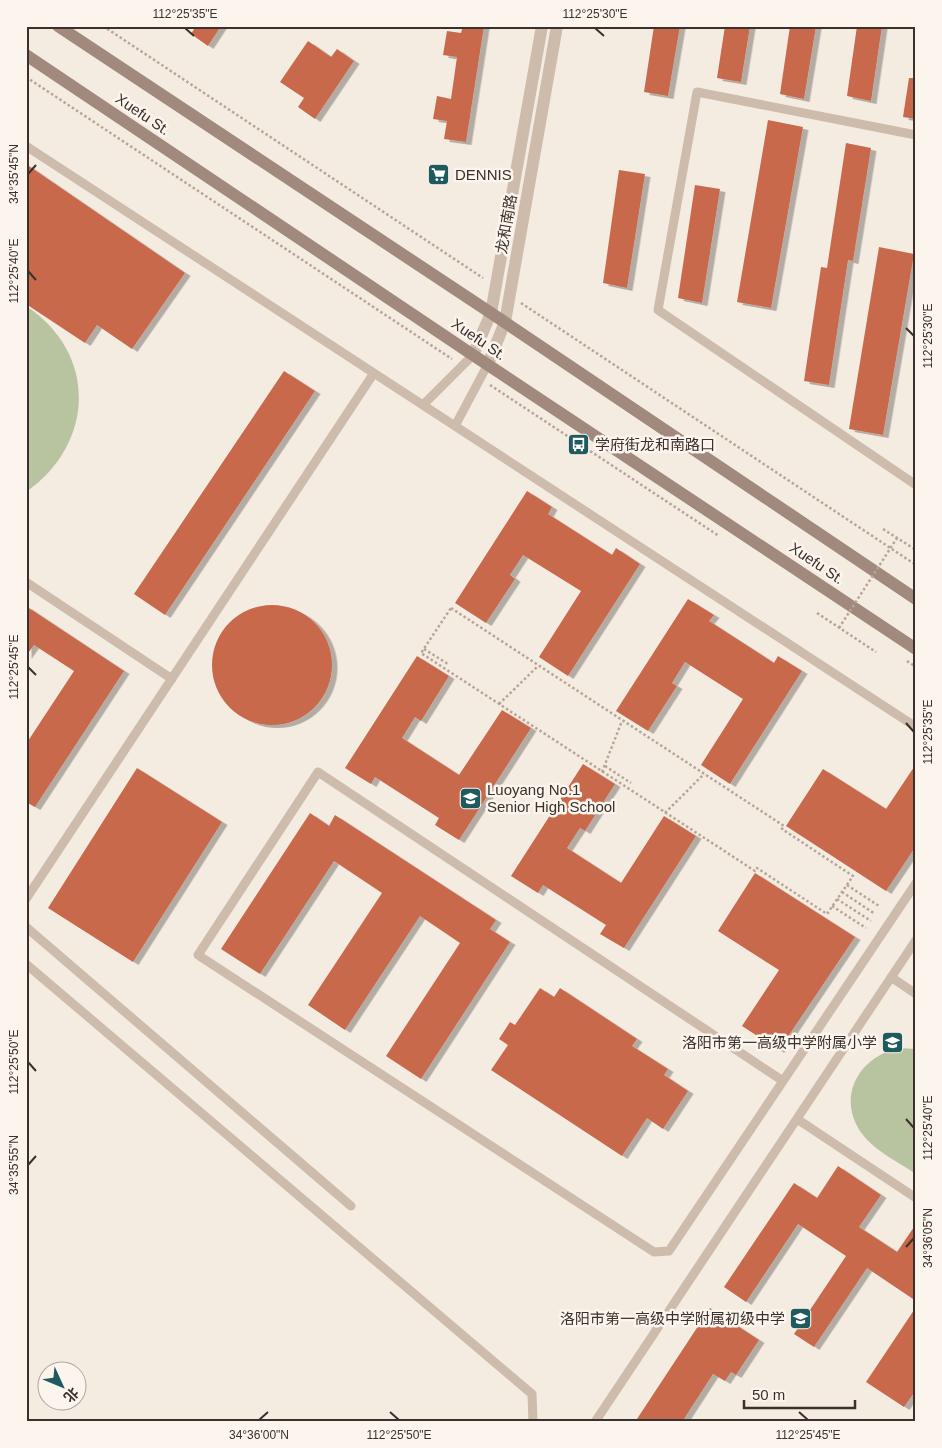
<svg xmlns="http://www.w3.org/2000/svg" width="942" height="1448" font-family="Arial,'Noto Sans SC',sans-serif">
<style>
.green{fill:#b8c4a0}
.building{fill:#c8694b;filter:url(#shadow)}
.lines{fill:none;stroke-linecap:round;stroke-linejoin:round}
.path{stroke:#b9a596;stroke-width:2.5;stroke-dasharray:2.5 2.5;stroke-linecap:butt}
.service{stroke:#cdbbac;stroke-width:9}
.minor{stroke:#cdbbac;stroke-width:12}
.secondary{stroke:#a18a7d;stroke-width:12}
.path-bridge{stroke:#b9a596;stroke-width:2.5;stroke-dasharray:2.5 2.5;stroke-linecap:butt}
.ticks{fill:none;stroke:#3b302b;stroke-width:2}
.labels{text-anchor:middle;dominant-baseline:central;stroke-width:5;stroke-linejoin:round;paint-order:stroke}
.street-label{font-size:15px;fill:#3b302b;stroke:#fbf5ee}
.poi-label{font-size:15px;fill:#3b302b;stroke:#fbf5ee;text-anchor:start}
.neatline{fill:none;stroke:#3b302b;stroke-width:2}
.ticks-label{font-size:12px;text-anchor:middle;fill:#3b302b}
</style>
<defs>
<filter id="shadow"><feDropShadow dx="5.5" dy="3" stdDeviation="0" flood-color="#0004"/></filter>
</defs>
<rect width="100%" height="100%" fill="#f4ebe1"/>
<path class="green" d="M26,306C98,353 95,444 26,492Z
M900,1048L916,1049V1174C900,1163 875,1151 863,1135C835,1099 858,1056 900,1048Z"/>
<path class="building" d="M196,26H221L208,46L191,34Z
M463,26H484L466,142L444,139L447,121L433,119L437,96L451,99L457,57L443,55L447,31L461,33Z
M654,26H680L668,96L644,92Z
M725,26H750L741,82L717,78Z
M790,26H816L804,99L780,94Z
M857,26H882L871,101L847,96Z
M308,41L331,57L337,49L354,61L315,119L298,107L304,98L280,82Z
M909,78H916V119L903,117Z
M768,120L803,127L771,308L737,302Z
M846,143L871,148L853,261L848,260L829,385L804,381L821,267L827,268Z
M26,164L185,273L132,349L97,325L85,343L26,304Z
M619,170L645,174L627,288L603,283Z
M695,185L720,189L702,303L678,298Z
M879,247L914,254L883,435L849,429Z
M284,371L315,391L165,615L134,594Z
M527,491L552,507L548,514L612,555L616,548L640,564L568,676L539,657L581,591L523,555L510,575L515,579L486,623L455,603Z
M688,599L714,615L709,621L774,663L778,656L802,671L730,784L701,765L743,699L685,662L672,683L677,686L648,731L616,711Z
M212 665a60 60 0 1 1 120 0a60 60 0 1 1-120 0Z
M26,606L124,671L35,807L26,802V744L74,671L34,645L26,656Z
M417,656L449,676L421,721L415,717L402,738L459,775L502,710L531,728L459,840L435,825L439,818L375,777L371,784L345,768Z
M583,764L615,784L585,831L580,828L567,848L621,883L664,816L696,836L624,948L600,934L606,925L543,885L538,893L511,876Z
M916,764V846L886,891L786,826L823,769L886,809Z
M137,768L222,822L133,962L48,908Z
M310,813L329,826L335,815L496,920L490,929L510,942L421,1079L386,1056L460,943L420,916L345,1030L308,1005L382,893L334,861L260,974L221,949Z
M755,873L855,937L779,1050L742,1026L779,970L718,931Z
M540,988L554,997L560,988L637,1039L632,1046L668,1069L664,1075L688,1091L663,1129L647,1118L622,1156L491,1070L508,1045L499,1039L510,1022L515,1025Z
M838,1166L881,1195L859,1227L897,1252L916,1224V1301L867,1268L814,1347L794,1334L846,1256L798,1224L746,1302L724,1287L794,1183L817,1198Z
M916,1307V1390L904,1407L866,1382Z
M710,1308L759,1340L736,1375L731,1372L725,1381L713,1374L682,1422H635Z"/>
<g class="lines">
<path class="path" d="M103,26L483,278
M26,77L452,359
M521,303L916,565
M490,385L719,536
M883,529L916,550
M451,608L784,826L782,829L853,876L827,914L757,868L755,871L421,653Z
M817,613L876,652
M424,649L448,664
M907,661L916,667
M499,704L538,666
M605,766L631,783
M602,772L622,721
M665,813L704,774
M847,885L879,906
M842,892L875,914
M837,899L871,921
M832,906L866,928"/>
<path class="service" d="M916,135L697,92L658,310L916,485
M26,146L916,727
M423,405L473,355
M455,426L488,364
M26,582L172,679
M26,899L374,373
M26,927L351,1206
M26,964L532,1394L533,1422
M891,977L916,994
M783,1081L318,772L198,955L654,1252L669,1251L916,883
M797,1119L916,1198
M595,1422L916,940"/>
<path class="minor" d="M473,355L491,313L542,26
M488,364L505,322L557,26"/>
<path class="secondary" d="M58,26L491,313L916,599
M26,55L473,355L916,649"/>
<path class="path-bridge" d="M839,628L897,538"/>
</g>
<path class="ticks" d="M185,28L194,36M595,28L604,36M28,174L36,165M28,271L36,280M906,328L914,336M28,667L36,675M906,723L914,732M28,1062L36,1071M906,1119L914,1128M28,1165L36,1156M906,1247L914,1238M390,1412L399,1420M799,1412L808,1420M259,1420L268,1412"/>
<defs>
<symbol id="supermarket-square" viewBox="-11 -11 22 22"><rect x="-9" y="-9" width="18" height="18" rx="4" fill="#1f5a5e" stroke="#fbf5ee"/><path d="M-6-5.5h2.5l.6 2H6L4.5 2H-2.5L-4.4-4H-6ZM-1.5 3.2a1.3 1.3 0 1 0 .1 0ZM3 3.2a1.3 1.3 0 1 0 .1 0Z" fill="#fff"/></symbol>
<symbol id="bus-square" viewBox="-11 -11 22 22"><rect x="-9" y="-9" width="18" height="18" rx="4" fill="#1f5a5e" stroke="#fbf5ee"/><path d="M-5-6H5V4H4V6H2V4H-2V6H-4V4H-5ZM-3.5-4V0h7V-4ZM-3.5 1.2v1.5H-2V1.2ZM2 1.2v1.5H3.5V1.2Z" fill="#fff"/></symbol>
<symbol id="school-square" viewBox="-11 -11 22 22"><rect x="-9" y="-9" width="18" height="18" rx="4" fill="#1f5a5e" stroke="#fbf5ee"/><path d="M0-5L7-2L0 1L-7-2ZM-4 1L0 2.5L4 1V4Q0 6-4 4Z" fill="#fff"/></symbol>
</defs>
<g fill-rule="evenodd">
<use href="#supermarket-square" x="426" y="162" width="25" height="25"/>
<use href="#bus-square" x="566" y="432" width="25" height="25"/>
<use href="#school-square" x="458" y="786" width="25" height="25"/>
<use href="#school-square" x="880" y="1030" width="25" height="25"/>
<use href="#school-square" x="788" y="1306" width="25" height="25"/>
</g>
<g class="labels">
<g class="street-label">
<text transform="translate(143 114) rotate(34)">Xuefu St.</text>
<text transform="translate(506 224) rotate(-80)">龙和南路</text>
<text transform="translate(479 339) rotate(34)">Xuefu St.</text>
<text transform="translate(817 563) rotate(34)">Xuefu St.</text>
</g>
<g class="poi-label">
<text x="455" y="174">DENNIS</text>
<text x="595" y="444">学府街龙和南路口</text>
<text x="487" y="789">Luoyang No.1<tspan x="487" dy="17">Senior High School</tspan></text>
<text x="877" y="1042" text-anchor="end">洛阳市第一高级中学附属小学</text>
<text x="785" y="1318" text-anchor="end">洛阳市第一高级中学附属初级中学</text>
</g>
</g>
<rect width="942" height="1448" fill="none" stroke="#fbf5ee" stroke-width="55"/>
<g transform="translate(62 1386) rotate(134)"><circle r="24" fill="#fbf5ee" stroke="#aea6a0"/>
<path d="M0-4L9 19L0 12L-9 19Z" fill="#1f5a5e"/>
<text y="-8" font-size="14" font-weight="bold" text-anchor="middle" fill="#3b302b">北</text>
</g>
<path d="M744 1400v8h111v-8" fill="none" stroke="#3b302b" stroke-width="2.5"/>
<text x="752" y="1400" font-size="15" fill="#3b302b" stroke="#fbf5ee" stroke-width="4" paint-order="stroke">50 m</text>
<rect x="28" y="28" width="886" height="1392" class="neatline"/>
<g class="ticks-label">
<text x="185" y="18">112°25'35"E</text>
<text x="595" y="18">112°25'30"E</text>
<text transform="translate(14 174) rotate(-90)" y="4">34°35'45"N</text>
<text transform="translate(14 271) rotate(-90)" y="4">112°25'40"E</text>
<text transform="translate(928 336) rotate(-90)" y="4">112°25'30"E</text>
<text transform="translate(14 667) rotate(-90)" y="4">112°25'45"E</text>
<text transform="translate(928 732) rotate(-90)" y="4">112°25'35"E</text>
<text transform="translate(14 1062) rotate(-90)" y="4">112°25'50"E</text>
<text transform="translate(928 1128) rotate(-90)" y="4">112°25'40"E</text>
<text transform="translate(14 1165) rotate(-90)" y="4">34°35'55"N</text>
<text transform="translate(928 1238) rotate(-90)" y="4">34°36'05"N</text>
<text x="259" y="1439">34°36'00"N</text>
<text x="399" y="1439">112°25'50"E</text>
<text x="808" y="1439">112°25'45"E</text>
</g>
</svg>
